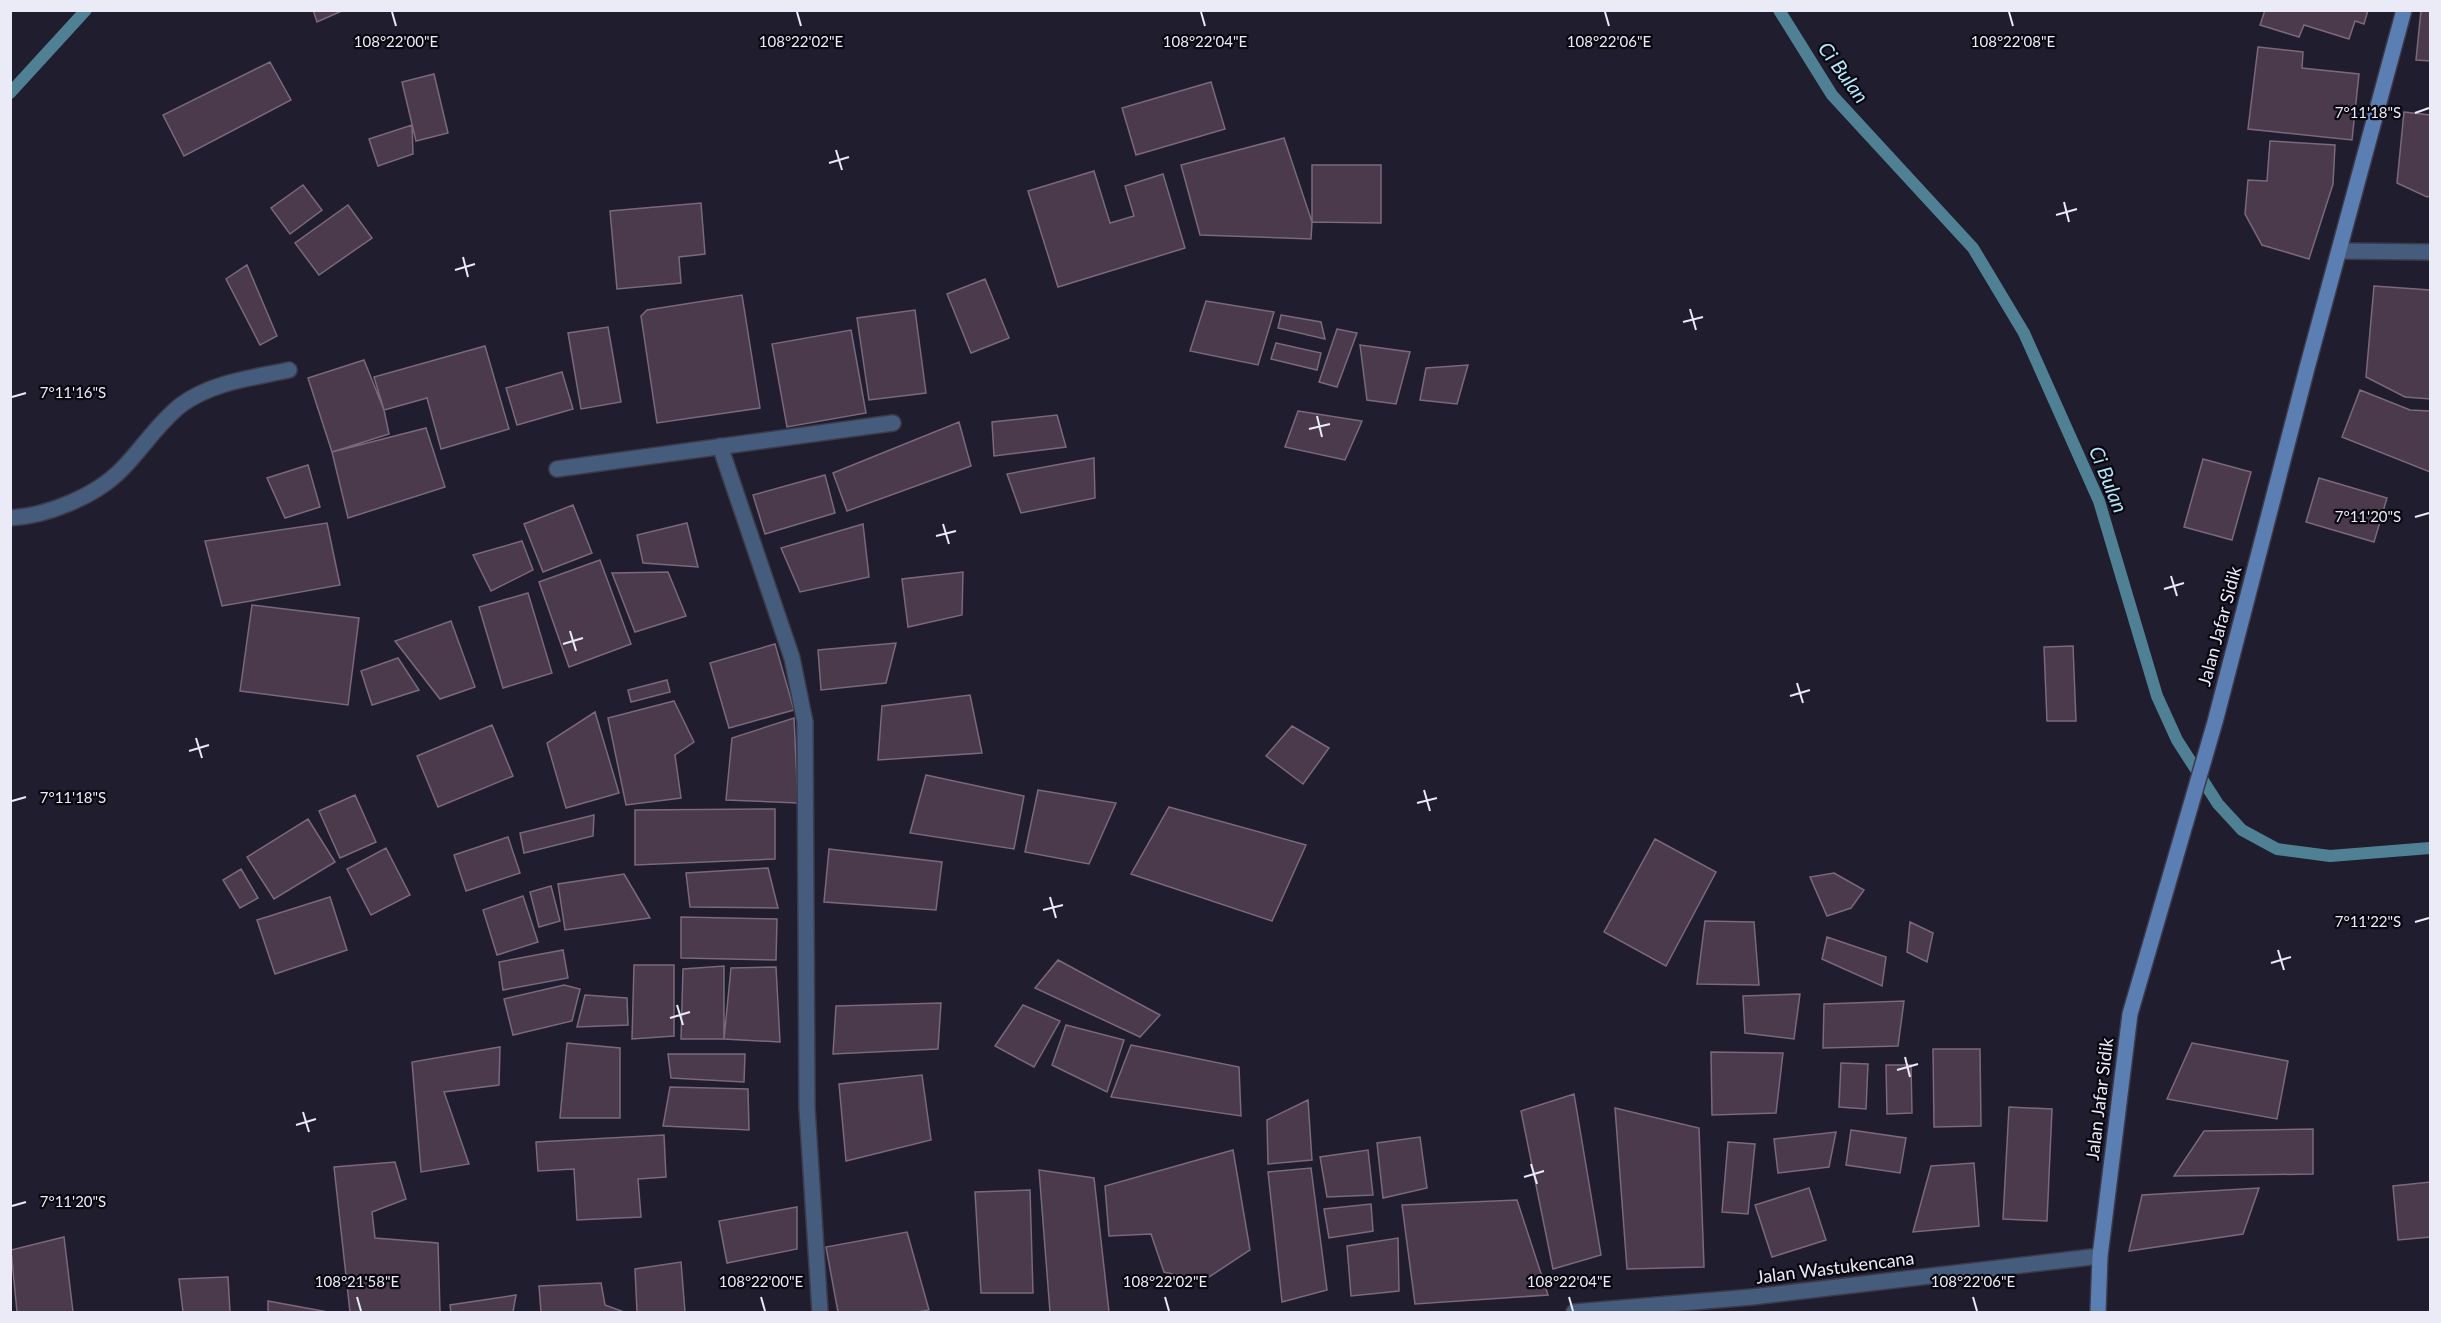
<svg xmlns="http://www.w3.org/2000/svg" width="2441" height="1323" font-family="Lato,sans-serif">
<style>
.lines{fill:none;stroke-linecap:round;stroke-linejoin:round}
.stream{stroke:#4f8093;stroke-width:12}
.building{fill:#4a3a4b;stroke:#7a697b;stroke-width:1.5}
.street-casing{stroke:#3c3a4b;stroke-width:18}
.secondary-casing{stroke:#3c3a4b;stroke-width:18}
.street{stroke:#465c7d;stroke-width:15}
.secondary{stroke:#5b7eb3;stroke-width:15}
.ticks{fill:none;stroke:#ebeaf7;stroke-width:2}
.labels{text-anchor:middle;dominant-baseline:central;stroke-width:4.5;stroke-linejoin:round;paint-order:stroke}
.street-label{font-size:18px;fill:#ebeaf7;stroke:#090810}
.water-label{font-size:20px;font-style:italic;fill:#b3e8fe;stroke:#090810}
.ticks-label{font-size:15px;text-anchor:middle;fill:#ebeaf7;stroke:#090810;stroke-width:4.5;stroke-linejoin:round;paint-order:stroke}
</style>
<rect width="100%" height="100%" fill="#201d2f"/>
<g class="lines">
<path class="stream" d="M1779,10L1832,95L1973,248L2024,333L2099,501L2157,696L2177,740L2218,804L2242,830L2277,849L2330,856L2430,848
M10,93L86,10"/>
</g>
<path class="building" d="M313,10H344L317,22Z
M2265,10H2368L2364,24L2355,21L2349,39L2304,25L2299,37L2260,25Z
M2421,10H2430V61L2416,60Z
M2258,47L2303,52L2302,68L2359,74L2352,140L2248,129Z
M270,62L291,100L184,156L163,115Z
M434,74L448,133L416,141L402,82Z
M1211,82L1225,129L1136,155L1122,108Z
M2404,112L2430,115V196L2427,197L2397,183Z
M412,125L413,154L378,166L369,139Z
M1284,138L1312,222L1311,239L1200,235L1181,165Z
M2270,141L2335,145L2333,184L2309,259L2262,245L2245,214L2248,180L2267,181Z
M1312,165H1381V223L1312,222Z
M1094,171L1110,223L1134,216L1125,186L1163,174L1185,248L1058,287L1028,191Z
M303,185L322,210L290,234L271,208Z
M701,203L705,254L679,257L681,283L617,289L610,211Z
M348,205L372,238L319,275L295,243Z
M247,265L277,336L260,345L226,279Z
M985,279L1009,338L971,353L947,294Z
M2374,286L2430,290V399L2405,397L2366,377Z
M742,295L760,408L657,423L641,316L647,310Z
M1206,301L1274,312L1258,365L1190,351Z
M915,310L926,393L869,400L857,318Z
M1281,315L1321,322L1325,339L1278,328Z
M608,327L621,402L581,409L568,333Z
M1337,329L1357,333L1337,387L1319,382Z
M851,330L866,413L787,427L772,344Z
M1276,343L1321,353L1317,370L1271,359Z
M1360,345L1410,352L1396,404L1367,400Z
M485,346L509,429L441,449L427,398L384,410L374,377Z
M364,360L384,410L389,434L332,452L308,378Z
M1468,365L1457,404L1420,400L1426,368Z
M562,372L573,409L517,425L506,388Z
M2360,390L2410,410L2430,411V472L2342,437Z
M1298,411L1362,421L1345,460L1285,447Z
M1057,415L1066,447L994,456L992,422Z
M959,422L971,466L847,511L833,473Z
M426,428L445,487L348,518L332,452Z
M1094,458L1095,498L1021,513L1007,474Z
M2203,459L2251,472L2232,540L2184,527Z
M308,465L320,507L285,518L267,478Z
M825,475L835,513L765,534L753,495Z
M2319,478L2387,498L2374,542L2306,522Z
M573,505L592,553L543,572L524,524Z
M327,523L340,585L222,606L205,541Z
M687,523L698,567L643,563L637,535Z
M863,524L869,577L800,592L781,548Z
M522,541L533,570L491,591L473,555Z
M600,560L631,644L569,667L539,582Z
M668,572L686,616L635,632L612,573Z
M963,572L962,615L908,627L902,579Z
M528,593L552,673L503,688L479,607Z
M252,605L359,618L348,705L240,691Z
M451,621L475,687L440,699L395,641Z
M896,643L886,683L821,690L818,650Z
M775,644L794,710L729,728L710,663Z
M2073,646L2076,721H2047L2044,647Z
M398,658L419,690L372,705L361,671Z
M667,680L670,692L631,702L628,690Z
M970,695L982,753L878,760L882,706Z
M674,701L694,742L675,755L681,798L626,805L608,718Z
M595,712L619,793L566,808L547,743Z
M794,718L798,803L726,800L732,738Z
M492,725L513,776L438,807L417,756Z
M1292,726L1329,748L1303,784L1266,756Z
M926,775L1024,796L1014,849L910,833Z
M1038,790L1116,803L1089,864L1025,852Z
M355,795L376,842L340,858L319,811Z
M1169,807L1306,845L1272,921L1131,874Z
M775,809V859L635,865V810Z
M594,815L593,836L524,853L520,833Z
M308,819L335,862L274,899L247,857Z
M508,837L520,873L466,891L454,855Z
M1655,839L1716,872L1666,966L1604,932Z
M386,848L410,895L371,915L347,869Z
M829,849L942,862L936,910L824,902Z
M768,868L778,908L690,907L686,873Z
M241,869L258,898L240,908L223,880Z
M1834,873L1864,890L1851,908L1827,916L1810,877Z
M624,874L650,918L565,930L558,884Z
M551,886L560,921L539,927L530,892Z
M523,896L538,942L497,955L483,910Z
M330,897L347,950L275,974L257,920Z
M681,917L777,919L776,960L681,958Z
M1705,921L1754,922L1759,985L1697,984Z
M1910,922L1933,933L1927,962L1907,952Z
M1827,937L1886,957L1882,986L1822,959Z
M563,950L568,978L503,990L499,962Z
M1058,960L1160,1015L1140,1037L1035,988Z
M634,965H674V1036L632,1039Z
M724,966V1039H681L683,969Z
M776,967L780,1042L724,1039L731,968Z
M564,985L580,989L572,1021L513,1035L504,999Z
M1800,994L1794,1039L1745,1033L1743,996Z
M585,995L627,998L628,1025L577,1027Z
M1904,1001L1898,1046L1823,1048L1824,1004Z
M941,1003L938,1049L833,1054L836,1006Z
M1023,1005L1060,1021L1034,1067L995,1046Z
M1066,1025L1124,1040L1107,1092L1052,1065Z
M567,1043L620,1048V1118H560Z
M2192,1043L2288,1061L2277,1119L2167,1099Z
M1131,1045L1239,1067L1241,1116L1111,1097Z
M500,1047L499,1085L444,1092L469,1164L421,1172L412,1062Z
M1933,1049H1980L1981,1126L1934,1127Z
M1711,1052L1783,1053L1776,1113L1712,1115Z
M668,1054H745L744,1082L671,1078Z
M1841,1063L1868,1064L1866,1109L1839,1107Z
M1886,1065H1911L1912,1113L1887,1114Z
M922,1075L931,1140L846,1161L839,1084Z
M670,1087L748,1089L749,1130L663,1126Z
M1574,1094L1601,1255L1553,1269L1521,1111Z
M1308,1100L1312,1160L1268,1164L1267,1120Z
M2009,1107L2052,1109L2047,1221L2003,1219Z
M1615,1108L1699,1128L1704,1267L1627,1269Z
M2313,1129V1174L2174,1176L2204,1131Z
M1851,1130L1906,1138L1900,1173L1846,1165Z
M1836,1132L1829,1167L1778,1173L1774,1139Z
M664,1135L666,1177L638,1179L641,1217L577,1220L574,1169L538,1171L536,1142Z
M1420,1137L1427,1188L1383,1198L1377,1143Z
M1728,1142L1755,1144L1748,1214L1722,1212Z
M1233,1150L1250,1250L1203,1281L1164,1272L1151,1234L1109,1236L1105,1186Z
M1368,1150L1373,1195L1327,1197L1320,1157Z
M395,1162L406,1199L372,1212L375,1238L438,1243L440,1312H350L334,1167Z
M1974,1163L1979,1226L1913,1232L1931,1166Z
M1311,1168L1327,1290L1282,1302L1268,1172Z
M1039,1170L1094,1178L1109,1312H1050Z
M2430,1182V1237L2398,1240L2393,1186Z
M1809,1188L1826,1240L1772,1257L1755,1205Z
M2259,1188L2243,1234L2129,1251L2142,1195Z
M1030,1190L1033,1293H981L975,1192Z
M1517,1200L1548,1295L1415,1304L1402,1205Z
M1371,1204L1373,1231L1329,1238L1324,1209Z
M797,1207V1249L727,1263L719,1221Z
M907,1232L929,1310L917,1312H838L826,1247Z
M64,1237L73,1312H17L11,1250Z
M1398,1238L1399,1291L1351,1296L1347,1246Z
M681,1262L685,1312H637L635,1269Z
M228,1277L230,1312H183L179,1279Z
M601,1283L605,1305L624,1312H541L539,1286Z
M516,1295L513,1312H451L450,1305Z
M268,1301L328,1312H268Z"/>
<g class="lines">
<defs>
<path id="street" d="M2340,251L2430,252
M720,446L792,658L805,722L807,1108L820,1312
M557,469L893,423
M10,518C47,516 96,496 122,469C142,449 158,423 181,405C212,382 252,378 289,370
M1574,1312L1752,1297L2100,1256"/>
<path id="secondary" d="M2098,1312L2100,1256L2130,1014L2215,722L2307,368L2404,10"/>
</defs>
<use href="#street" class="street-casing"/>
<use href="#secondary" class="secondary-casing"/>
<use href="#street" class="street"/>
<use href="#secondary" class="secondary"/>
</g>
<path class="ticks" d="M392,12L396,26M797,12L801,26M1201,12L1205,26M1605,12L1609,26M2009,12L2013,26M2415,113L2429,108M836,150L842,170M829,163L849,157M2064,202L2069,222M2056,215L2077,209M463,257L468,277M455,270L475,264M1690,309L1696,330M1683,322L1703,317M12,397L26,393M1317,416L1322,437M1309,429L1330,424M2415,517L2429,513M943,524L949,544M936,536L956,531M2171,576L2177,596M2164,589L2184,583M570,631L576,651M563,644L583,638M1797,683L1803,703M1790,696L1810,690M196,738L202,758M189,751L209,745M1424,790L1430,811M12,801L26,797M1417,803L1437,798M1050,897L1056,918M1043,910L1063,905M2415,922L2429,918M2278,950L2284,970M2271,963L2291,957M677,1005L683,1025M670,1018L690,1012M1905,1057L1910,1077M1897,1070L1918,1064M303,1112L309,1132M296,1125L316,1119M1531,1164L1537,1184M1524,1177L1544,1171M12,1206L26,1202M357,1297L361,1311M761,1297L765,1311M1165,1297L1169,1311M1569,1297L1573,1311M1973,1297L1977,1311"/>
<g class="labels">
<g class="street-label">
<text transform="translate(2219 626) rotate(-75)">Jalan Jafar Sidik</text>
<text transform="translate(2099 1099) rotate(-83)">Jalan Jafar Sidik</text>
<text transform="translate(1835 1267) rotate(-7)">Jalan Wastukencana</text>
</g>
<g class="water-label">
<text transform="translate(1844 72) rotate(54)">Ci Bulan</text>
<text transform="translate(2109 479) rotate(68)">Ci Bulan</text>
</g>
</g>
<g class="ticks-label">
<text x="396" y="47">108°22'00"E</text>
<text x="801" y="47">108°22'02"E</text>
<text x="1205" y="47">108°22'04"E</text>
<text x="1609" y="47">108°22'06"E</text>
<text x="2013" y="47">108°22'08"E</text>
<text x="2368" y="118">7°11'18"S</text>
<text x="73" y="398">7°11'16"S</text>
<text x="2368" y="522">7°11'20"S</text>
<text x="73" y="803">7°11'18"S</text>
<text x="2368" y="927">7°11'22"S</text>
<text x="73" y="1207">7°11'20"S</text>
<text x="357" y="1287">108°21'58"E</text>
<text x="761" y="1287">108°22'00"E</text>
<text x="1165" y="1287">108°22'02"E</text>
<text x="1569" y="1287">108°22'04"E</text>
<text x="1973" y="1287">108°22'06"E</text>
</g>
<rect width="2441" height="1323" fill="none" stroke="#ebeaf7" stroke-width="24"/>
</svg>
